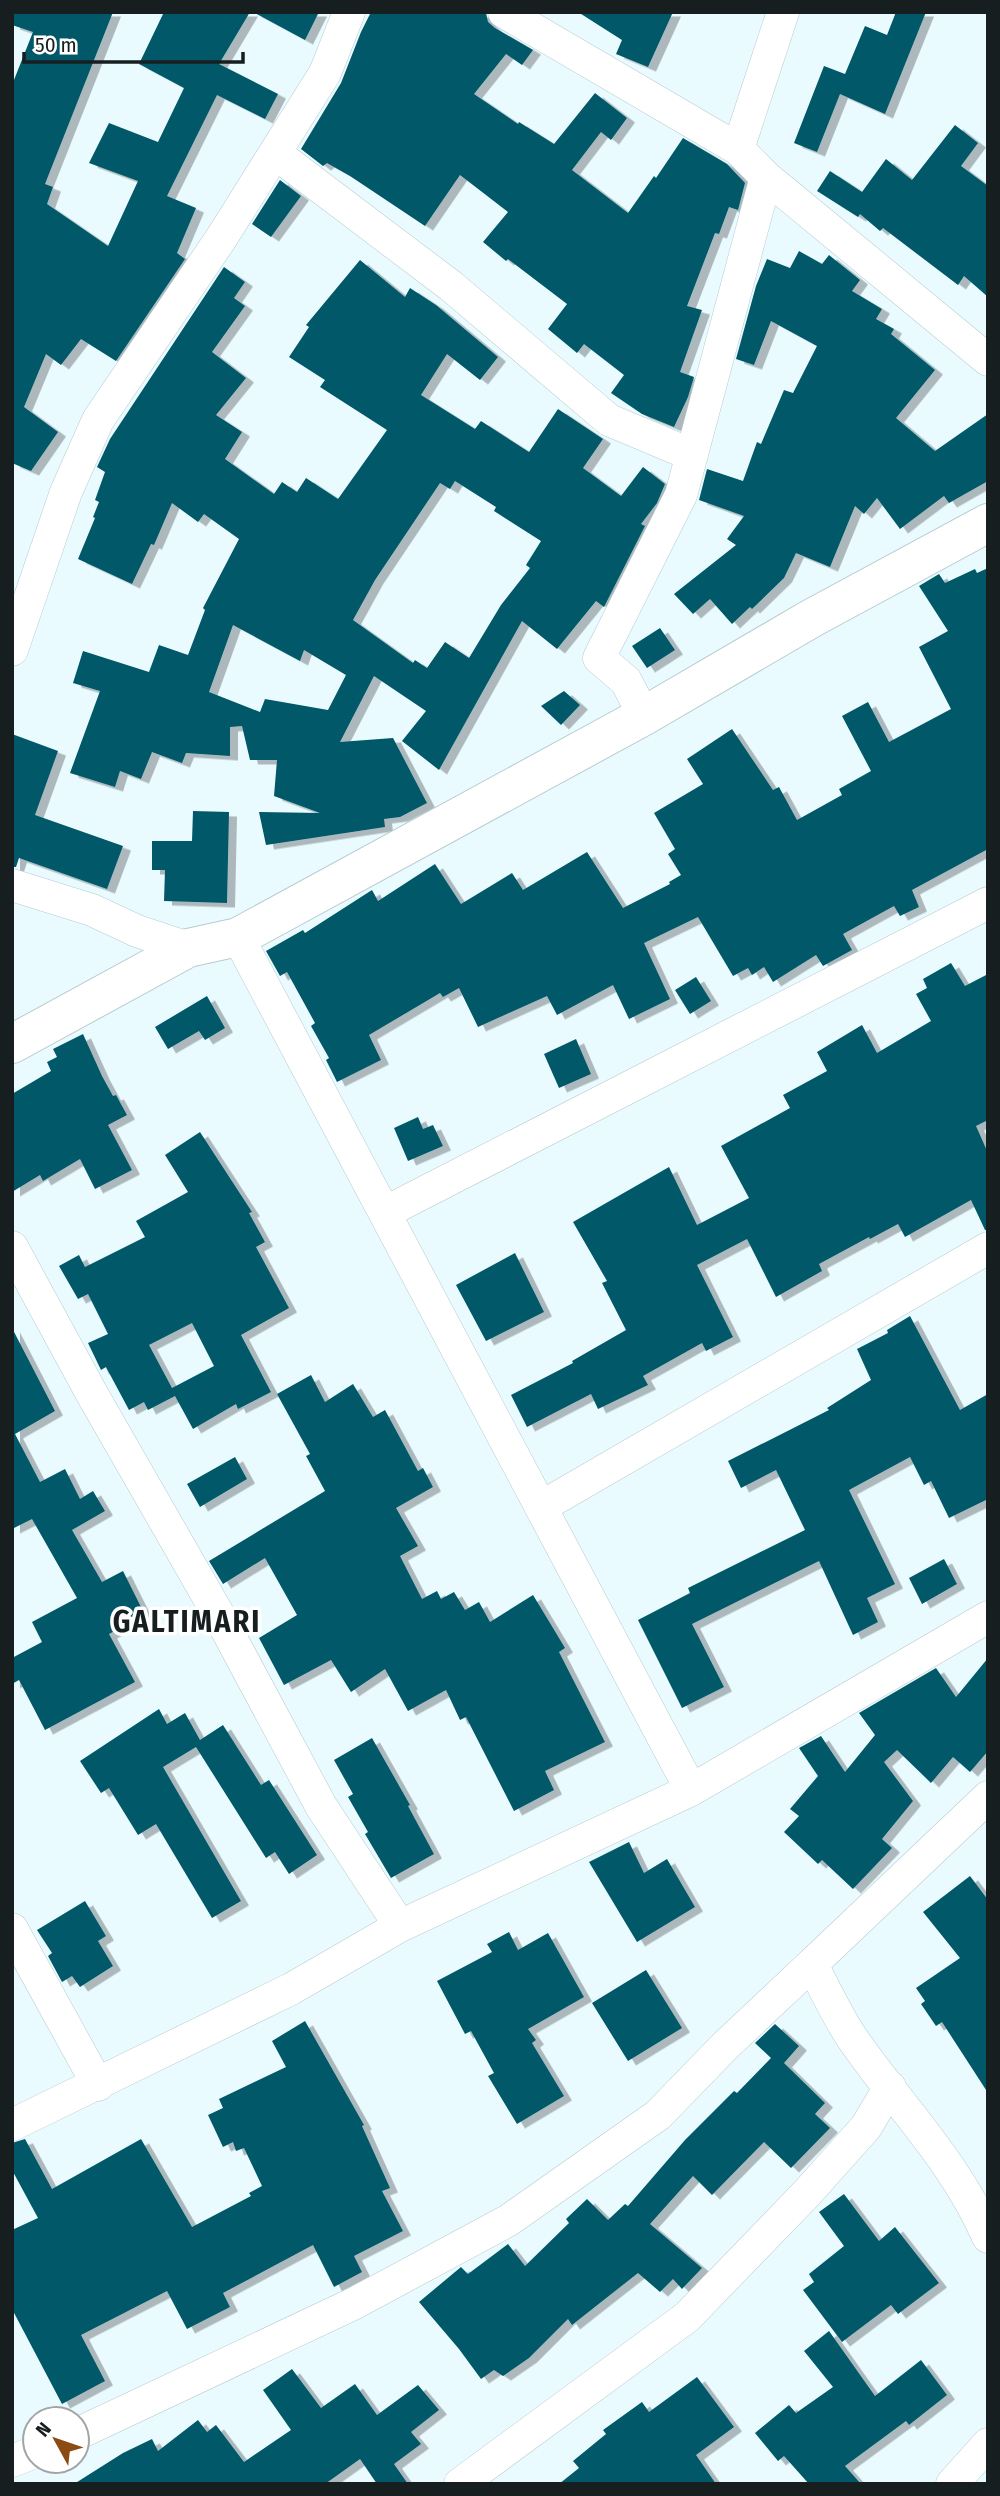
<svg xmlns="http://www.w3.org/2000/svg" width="1000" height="2496" font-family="'Fira Sans Condensed',sans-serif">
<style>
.building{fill:#015867;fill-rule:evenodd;filter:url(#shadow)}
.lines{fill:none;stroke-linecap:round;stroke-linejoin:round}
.street-casing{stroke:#b6cbd0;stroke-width:33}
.secondary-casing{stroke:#b6cbd0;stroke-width:40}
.street{stroke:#fff;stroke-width:32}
.secondary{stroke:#fff;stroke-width:38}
.labels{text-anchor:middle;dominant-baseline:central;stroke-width:7;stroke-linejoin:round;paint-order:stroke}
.district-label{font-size:30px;font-weight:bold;letter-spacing:2px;fill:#171e20;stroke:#fff}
</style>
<defs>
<filter id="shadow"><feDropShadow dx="8" dy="4.5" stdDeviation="0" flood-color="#0004"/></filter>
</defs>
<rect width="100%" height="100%" fill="#eafbff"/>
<path class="building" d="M12,12H113L45,184L53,187L47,204L108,246L138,181L89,163L109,123L158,142L184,88L139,64L164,12H250L219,64L278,94L265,119L217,95L167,196L196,208L177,253L185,259L116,361L81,339L61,365L46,354L24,407L58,432L31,471L12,463V85L33,32L12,25Z
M253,12H319L305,40Z
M371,12L486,13L488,22L495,28L533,50L522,65L506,54L474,94L518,124L519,122L554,144L595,93L627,118L611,140L601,132L572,170L628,213L654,176L656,178L683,138L727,164L745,183L738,210L729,207L719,234L715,233L687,306L702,310L680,372L694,377L688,397L674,427L642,414L611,393L624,375L584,344L577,353L548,329L567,304L508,259L506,261L483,242L508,212L460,175L425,226L350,176L327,163L323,166L301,149L341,83L361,32Z
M578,12H673L648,67L616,54L622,40Z
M896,12H926L885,114L840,94L817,152L794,143L824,66L845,74L865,26L887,35Z
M955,125L978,143L961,166L988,186V297L964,276L958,285L883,228L880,231L860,214L858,217L817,191L830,171L862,192L886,159L912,180Z
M280,180L301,196L271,237L252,224Z
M799,251L822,264L829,255L860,280L852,291L882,309L876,319L894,329L891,334L935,370L896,418L935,451L988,414V481L949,503L944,496L900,529L877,498L864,514L855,506L830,567L796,553L784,578L752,609L750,607L732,624L710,599L693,614L674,594L736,545L727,539L744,516L699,500L707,469L743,481L757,442L761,444L784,390L793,393L817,346L771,321L754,365L736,359L756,286L767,259L790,268Z
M360,260L405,297L410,288L436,305L498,357L480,380L447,354L421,395L475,429L481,421L529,452L558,409L603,439L583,468L621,496L643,467L665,484L657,503L641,524L645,526L604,607L596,601L557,649L522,621L439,770L402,741L426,711L374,676L340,742L393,738L427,803L400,817L384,819L385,827L266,845L259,812L320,813L274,796L277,760H250L242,726L230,727V756L186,753L182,763L152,752L141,779L120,771L115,787L70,773L100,691L73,683L83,651L149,672L159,645L188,655L205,610L203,608L239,539L204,514L198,522L172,503L154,545L151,544L132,584L78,559L95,518L93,517L99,502L95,500L105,472L97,467L110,439L224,267L245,282L234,298L245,306L212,352L246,378L216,415L242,432L225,459L274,494L282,482L297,492L306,478L338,499L387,430L320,387L325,380L289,357L309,327L306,325ZM455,481L496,507L494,511L541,541L526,565L530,568L501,605L469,658L445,642L427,668L415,660L413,663L353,620L375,580L440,483L450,489ZM233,625L300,661L304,650L346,675L328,710L265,699L260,712L209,692Z
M988,568V849L912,890L919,907L900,916L894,906L843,934L852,950L823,966L816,955L773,982L764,967L752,975L748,968L733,976L698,917L644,943L670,999L629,1019L613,985L557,1015L547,996L478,1027L459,988L443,997L440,993L369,1035L381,1060L337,1082L326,1060L329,1058L311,1026L315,1023L287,972L280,976L266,951L303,930L305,933L372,890L378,901L435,864L461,904L512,873L523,890L587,852L623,908L670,884L669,882L681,875L668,854L675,849L654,813L703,784L687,759L732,729L773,790L779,787L797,820L842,795L839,789L871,771L842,716L868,702L889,742L951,709L919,647L948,631L919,586L939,574L945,583L975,569L977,573Z
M660,628L675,650L647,668L632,646Z
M564,691L580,705L561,725L541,706Z
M12,734L58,751L35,815L123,846L107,889L19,858L16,867H12Z
M193,811L229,812L227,903L164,901L165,870H152V841H192Z
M951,963L965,986L988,974V1120L976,1126L988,1153V1230H985L971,1200L905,1237L898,1224L870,1239L869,1237L819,1264L822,1271L776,1297L747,1239L697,1265L733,1337L706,1351L702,1343L643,1376L648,1385L598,1409L591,1394L527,1427L511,1395L573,1363L572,1361L626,1330L602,1283L607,1281L573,1222L669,1167L697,1225L749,1198L721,1146L790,1108L783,1095L827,1071L817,1052L862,1025L877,1053L931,1021L916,994L927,988L923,979Z
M696,977L711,1001L690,1014L675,990Z
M207,996L225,1028L205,1040L199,1031L168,1049L155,1027Z
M83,1034L102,1076L113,1096L116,1095L127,1115L108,1125L132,1170L95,1189L80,1159L43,1181L40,1175L12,1192V1094L51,1071L47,1062L57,1057L53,1049Z
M576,1039L591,1074L559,1088L544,1054Z
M418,1117L423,1129L433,1125L443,1146L408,1161L394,1128Z
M200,1132L252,1212L249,1213L265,1242L256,1247L289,1308L241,1335L271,1392L238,1409L236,1404L193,1429L175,1396L148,1410L144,1402L129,1410L106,1367L101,1370L88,1343L108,1334L88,1294L78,1299L59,1266L79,1255L85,1267L145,1237L136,1221L188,1192L165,1155ZM192,1323L214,1366L172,1388L149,1345Z
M515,1253L544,1312L486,1341L456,1285Z
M910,1316L960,1410L988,1394V1499L949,1518L931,1481L924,1485L910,1457L849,1490L895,1584L867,1598L878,1622L853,1635L819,1561L692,1624L724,1687L682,1708L638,1620L690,1593L688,1588L805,1530L776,1470L741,1488L728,1461L829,1410L827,1408L871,1380L857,1349L888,1333L887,1330Z
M12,1328L55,1411L15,1434L40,1482L65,1469L80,1499L93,1491L105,1511L72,1530L102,1582L123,1571L145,1615L109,1634L135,1682L45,1730L19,1680L12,1684V1658L42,1642L32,1622L77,1598L32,1519L12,1529Z
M311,1375L325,1402L353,1384L373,1417L385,1410L418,1471L423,1468L433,1487L396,1508L418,1546L400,1556L422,1599L437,1591L441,1599L454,1592L465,1610L479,1602L490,1622L533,1595L550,1623L565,1648L559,1652L605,1742L545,1771L554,1790L514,1811L466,1717L460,1720L446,1690L408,1711L385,1669L351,1692L331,1660L284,1685L259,1638L297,1615L265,1558L223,1584L209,1561L325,1491L306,1456L310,1454L277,1394Z
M235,1457L247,1479L200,1507L187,1484Z
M944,1559L957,1584L922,1604L909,1578Z
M988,1658V1751L970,1772L953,1757L931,1783L897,1750L884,1762L913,1801L882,1839L892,1848L853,1889L822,1860L818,1864L784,1832L799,1816L790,1809L818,1776L799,1748L821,1736L845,1772L875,1735L859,1713L936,1668L956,1697Z
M159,1709L167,1724L185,1713L200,1740L223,1725L261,1785L269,1780L317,1855L289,1874L275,1852L266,1858L196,1747L163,1767L241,1901L212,1918L156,1824L138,1835L109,1788L101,1793L80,1761Z
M372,1738L410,1805L408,1806L434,1854L391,1878L365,1834L368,1832L348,1797L353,1794L334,1760Z
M629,1842L644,1873L667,1859L695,1907L637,1942L589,1862Z
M970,1876L988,1900V2093L942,2022L936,2026L921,2004L925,2001L916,1988L960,1958L923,1912Z
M85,1901L106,1936L98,1941L113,1966L80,1987L72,1976L62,1982L48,1956L52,1953L37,1930Z
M509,1932L518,1950L548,1933L584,1997L528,2029L536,2040L532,2043L564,2096L517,2124L488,2076L494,2073L471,2031L465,2034L437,1981L492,1952L487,1944Z
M646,1970L682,2028L628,2061L592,2003Z
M305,2021L364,2125L362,2126L390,2188L382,2191L403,2231L354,2256L362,2272L334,2287L313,2245L223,2293L230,2307L187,2329L167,2291L81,2335L105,2381L62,2404L12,2309V2230L38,2218L12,2170V2143L25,2139L52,2189L141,2139L192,2227L251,2196L249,2193L262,2186L244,2148L236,2151L233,2142L223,2147L208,2115L223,2108L219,2099L286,2067L272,2041Z
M775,2024L799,2046L784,2063L825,2103L815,2114L830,2128L791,2168L764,2142L712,2195L693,2176L650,2224L702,2268L682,2289L673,2279L660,2292L638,2273L572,2325L568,2319L529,2358L503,2376L494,2370L481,2379L459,2349L419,2302L461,2267L468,2274L508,2244L525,2266L569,2223L566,2219L587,2199L608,2220L625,2204L628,2206L685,2140L734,2091L737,2093L771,2058L755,2043Z
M844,2194L879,2241L895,2227L939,2283L898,2314L891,2305L842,2342L803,2290L814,2282L809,2274L844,2246L819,2212Z
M829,2331L875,2396L921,2360L947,2395L909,2425L906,2421L845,2466L861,2484H809L784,2456L778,2461L755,2433L789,2405L796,2413L833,2387L804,2351Z
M292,2369L321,2408L355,2384L377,2415L418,2385L439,2410L411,2432L421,2444L394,2464L408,2484H377L360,2459L325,2484H74L123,2453L152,2439L158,2451L198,2420L207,2432L216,2425L244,2462L291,2430L263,2390Z
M697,2377L734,2427L696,2455L716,2484H559L579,2468L573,2461L606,2434L603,2430L642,2402L649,2412Z"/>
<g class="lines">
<defs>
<path id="street" d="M504,12L738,149L766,177L988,360
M738,149L783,12
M275,153L451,286L609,420L692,455
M12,650L66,492L98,420L222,237L325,73L349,12
M644,716L626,681L599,658L681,495L766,177
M12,885L92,910L137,931L188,948
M238,937L691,1790
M386,1212L988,903
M12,1247L92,1394L217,1612L321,1806L400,1926
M541,1507L988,1248
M12,1929L98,2085
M812,1964L988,1797
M12,2125L291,1989L400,1926L691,1790L988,1617
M77,2434L355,2303L509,2220L658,2115L725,2046L812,1964C824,1988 836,2013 850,2035C896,2103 955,2160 988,2237
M12,2461L35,2452
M460,2484L687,2317L807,2193L866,2127L890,2087
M952,2484L988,2444"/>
<path id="secondary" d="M12,1044L188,948L238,937L644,716L812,618L988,523"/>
</defs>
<use href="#street" class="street-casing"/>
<use href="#secondary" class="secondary-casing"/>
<use href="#street" class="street"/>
<use href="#secondary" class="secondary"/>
</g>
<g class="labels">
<g class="district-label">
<text x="187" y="1622">GALTIMARI</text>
</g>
</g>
<rect width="1000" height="2496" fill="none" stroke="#171e20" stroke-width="28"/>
<g transform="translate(56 2440) rotate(310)"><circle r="33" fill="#ffffff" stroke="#a2a5a6" stroke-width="2"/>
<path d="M0-5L12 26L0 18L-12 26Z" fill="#8b4b13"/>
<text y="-10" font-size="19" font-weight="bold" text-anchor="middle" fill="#171e20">N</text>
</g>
<path d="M24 52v10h219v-10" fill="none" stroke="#171e20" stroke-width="3.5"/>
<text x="35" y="52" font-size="21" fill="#171e20" stroke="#ffffff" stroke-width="5" paint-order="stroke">50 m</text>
</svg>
